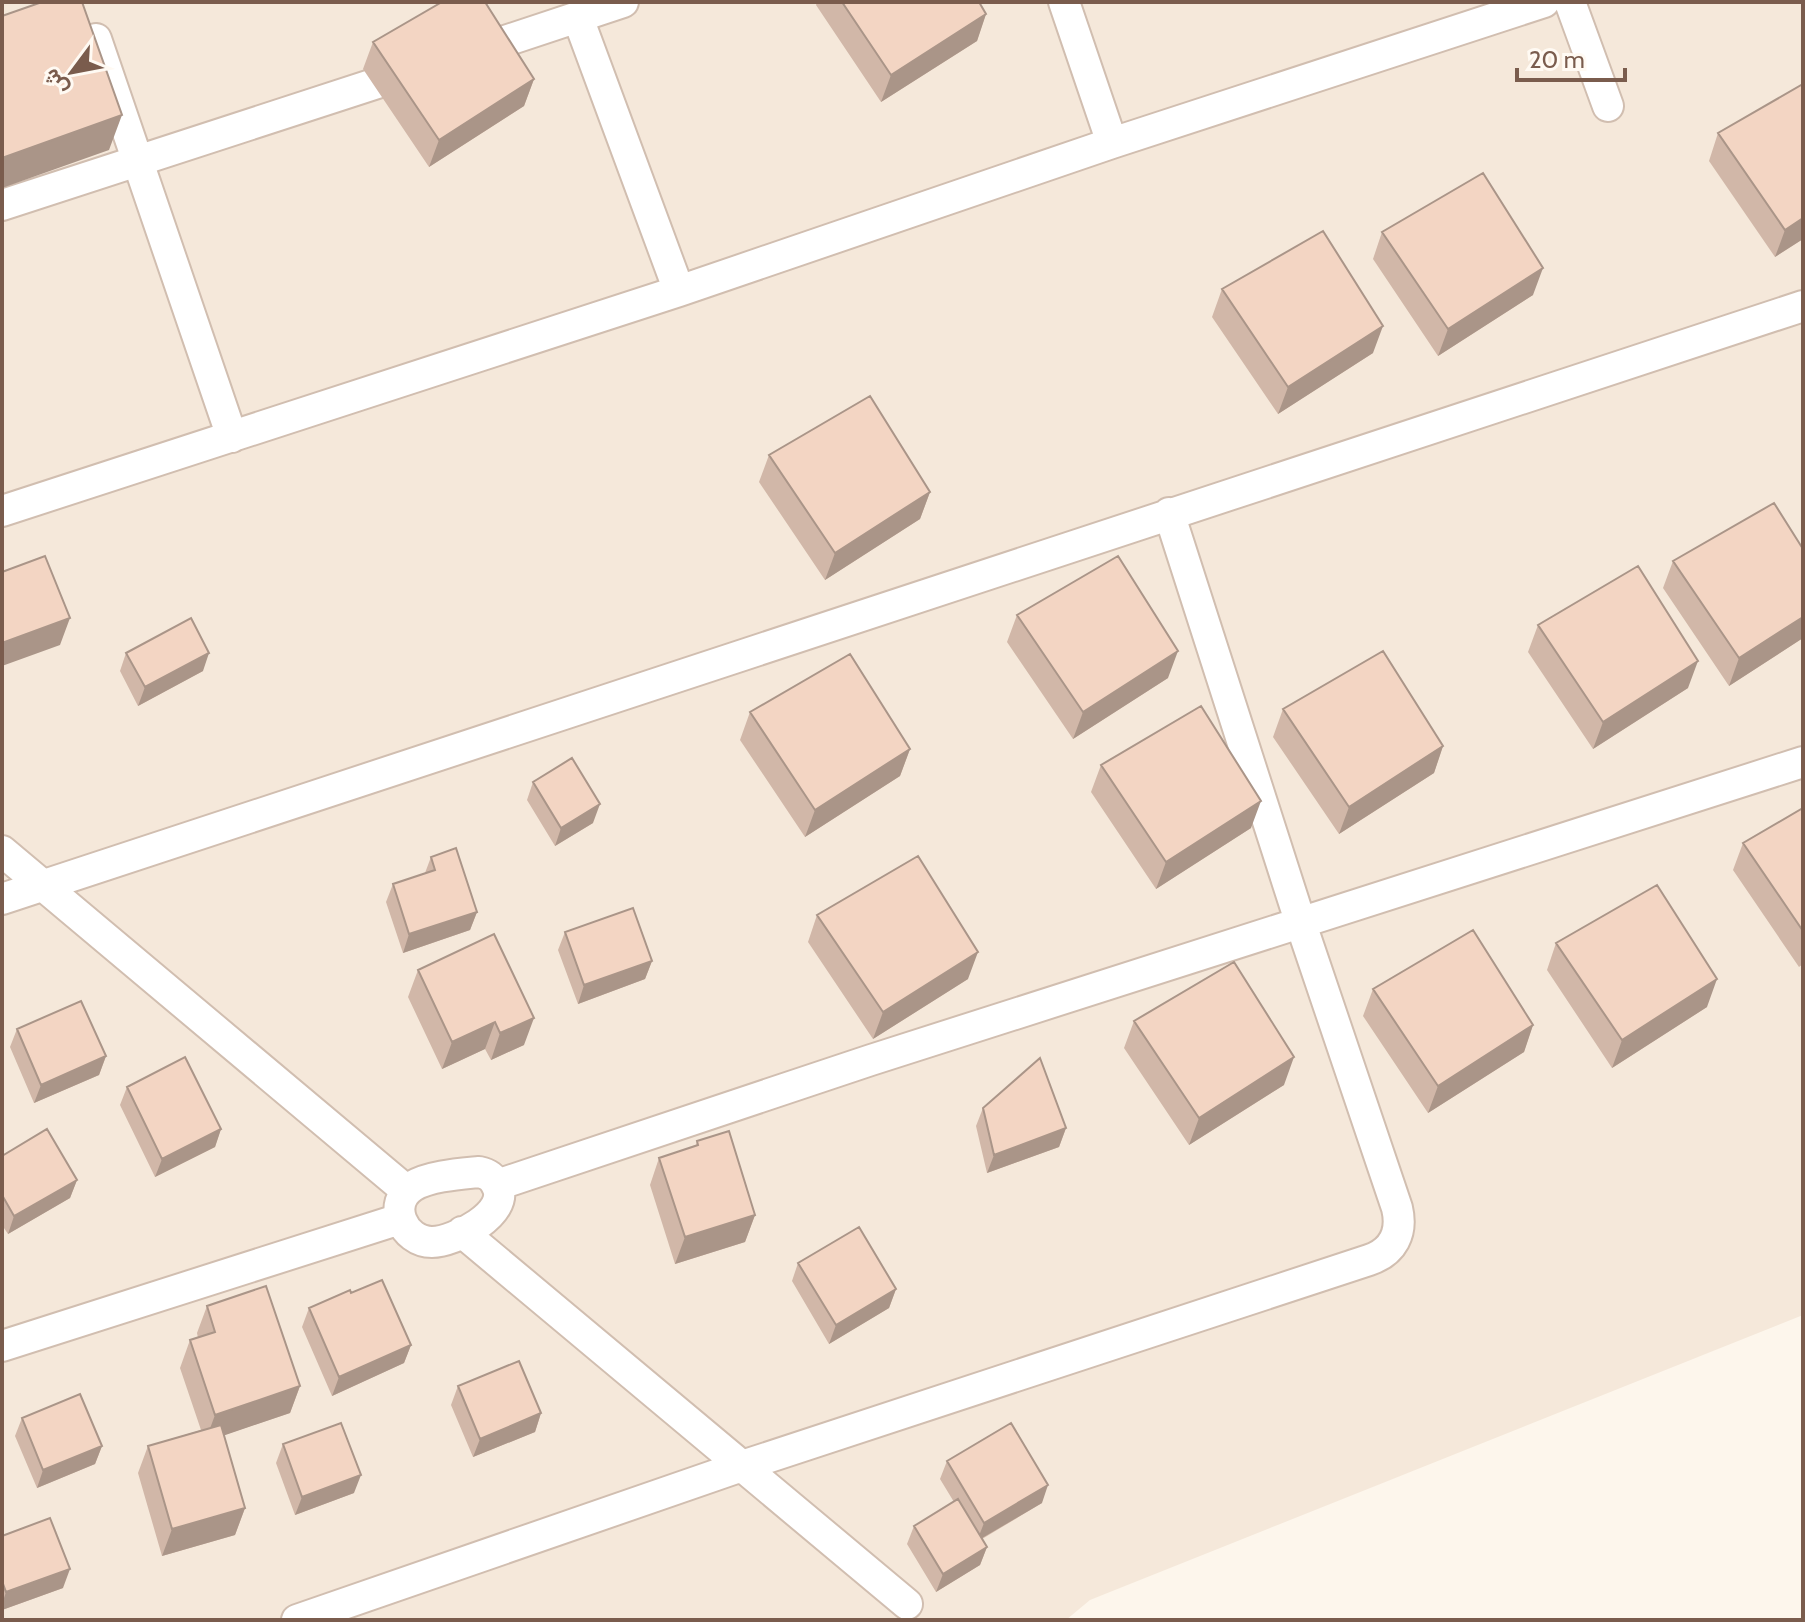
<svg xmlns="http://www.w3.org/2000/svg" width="1805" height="1622" font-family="Cabin,Vazirmatn,sans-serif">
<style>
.residential{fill:#f5e8da}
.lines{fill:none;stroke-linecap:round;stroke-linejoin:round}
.minor-casing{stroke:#d1beb0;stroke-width:34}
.minor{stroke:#fff;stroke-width:30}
.wall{fill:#d1b7a8}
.shaded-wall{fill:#aa9588}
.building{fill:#f3d5c3;stroke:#aa9588;stroke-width:2}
</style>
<rect width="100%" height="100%" fill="#fdf6ec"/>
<path class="residential" d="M2,2H1803V1315L1090,1600L1066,1620H2Z"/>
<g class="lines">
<defs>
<path id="minor" d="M1064,2L1112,143
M1570,2L1608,106
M578,18L679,291
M96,39L232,437
M472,52L623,2
M2,205L411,72
M2,511L679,291L1112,143L1544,2
M2,851L407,1191
M2,899L1803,306
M479,1172C488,1174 493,1177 497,1186C511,1213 454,1242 432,1242C403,1242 386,1203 413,1186C430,1176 459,1174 479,1172Z
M497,1185L871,1060L1803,762
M462,1232L907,1604
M2,1346L400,1219
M297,1620L742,1466L1369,1260C1393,1252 1403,1233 1397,1208L1300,921L1169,513"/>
</defs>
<use href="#minor" class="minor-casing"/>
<use href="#minor" class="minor"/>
</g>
<path class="wall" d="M817,2H979L986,14L977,41L881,102L816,5Z
M373,42L534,79L524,106L429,167L363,69Z
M1803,84V239L1775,257L1709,161L1718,133Z
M1382,232L1533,295L1438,356L1373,259Z
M1222,289L1373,353L1278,414L1212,317Z
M769,455L930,492L920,519L825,580L759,482Z
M1803,549V638L1729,686L1663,588L1673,561Z
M1017,615L1168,678L1073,739L1007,642Z
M1538,625L1688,688L1593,749L1528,652Z
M126,653L203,671L138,706L120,671Z
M1283,709L1443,746L1434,773L1339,834L1273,737Z
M750,712L910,749L900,776L805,837L740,740Z
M1101,765L1251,828L1156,889L1091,792Z
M533,782L593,823L555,846L527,800Z
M1803,808V964L1799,967L1733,870L1743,843Z
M431,857L477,912L470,930L403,953L386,902L393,884L425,873Z
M817,915L968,979L873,1039L808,942Z
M565,932L652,961L645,979L578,1004L558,950Z
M494,934L524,1045L491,1060L485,1049L442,1069L408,997L418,970Z
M1556,943L1707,1007L1612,1068L1547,970Z
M1373,989L1533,1025L1524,1052L1428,1113L1363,1016Z
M1134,1021L1284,1085L1189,1145L1124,1048Z
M17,1029L106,1056L99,1075L34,1103L10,1047Z
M127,1087L221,1129L215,1147L155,1177L120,1105Z
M983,1108L1066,1128L1059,1147L987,1173L976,1126Z
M697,1141L755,1215L745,1242L675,1264L650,1185L659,1158L696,1146Z
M2,1156L77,1180L70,1198L8,1234L2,1225Z
M798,1263L896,1289L889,1308L829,1344L792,1281Z
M351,1293L411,1345L404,1363L332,1396L302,1327L309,1308Z
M207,1306L300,1386L290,1413L224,1435L245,1508L235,1535L162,1556L138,1473L148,1446L201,1430L180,1368L190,1340L198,1338L197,1333Z
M458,1386L541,1413L535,1432L473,1457L451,1405Z
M22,1418L102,1446L95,1464L37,1488L15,1436Z
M283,1444L354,1493L295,1515L276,1463Z
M947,1461L1042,1503L982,1539L987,1547L980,1565L936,1592L907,1544L914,1526L954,1502L940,1479Z
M2,1536L63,1588L2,1610Z"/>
<path class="shaded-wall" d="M986,14L977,41L881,102L891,75Z
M534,79L524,106L429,167L439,140Z
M122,115L109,150L2,188V158Z
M1803,218V239L1775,257L1785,230Z
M1543,268L1533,295L1438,356L1448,329Z
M1383,326L1373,353L1278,414L1288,387Z
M930,492L920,519L825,580L835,553Z
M1803,617V638L1729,686L1739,658Z
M70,618L60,645L2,666V643Z
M1178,651L1168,678L1073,739L1083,712Z
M209,653L203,671L138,706L145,687Z
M1698,661L1688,688L1593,749L1603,722Z
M1443,746L1434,773L1339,834L1349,807Z
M910,749L900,776L805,837L815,810Z
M1261,801L1251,828L1156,889L1166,862Z
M600,804L593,823L555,846L561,828Z
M477,912L470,930L403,953L409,934Z
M978,952L968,979L873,1039L883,1012Z
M652,961L645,979L578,1004L584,985Z
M1717,979L1707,1007L1612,1068L1622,1040Z
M534,1018L524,1045L491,1060L500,1033Z
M495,1022L485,1049L442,1069L452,1042Z
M1533,1025L1524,1052L1428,1113L1438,1086Z
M106,1056L99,1075L34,1103L41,1085Z
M1294,1057L1284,1085L1189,1145L1199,1118Z
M1066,1128L1059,1147L987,1173L994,1155Z
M221,1129L215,1147L155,1177L162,1159Z
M77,1180L70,1198L8,1234L14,1216Z
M755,1215L745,1242L675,1264L685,1237Z
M896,1289L889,1308L829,1344L836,1325Z
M411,1345L404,1363L332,1396L339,1377Z
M300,1386L290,1413L205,1442L215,1415Z
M541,1413L535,1432L473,1457L480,1439Z
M102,1446L95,1464L37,1488L43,1470Z
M361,1475L354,1493L295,1515L302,1497Z
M1048,1485L1042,1503L977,1541L984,1523Z
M245,1508L235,1535L162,1556L172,1529Z
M987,1547L980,1565L936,1592L943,1574Z
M70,1569L63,1588L2,1610V1604L6,1592Z"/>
<path class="building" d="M42,2H82L122,115L2,158V16Z
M442,2H485L534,79L439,140L373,42Z
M842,2H979L986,14L891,75Z
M1803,84V218L1785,230L1718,133Z
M1483,173L1543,268L1448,329L1382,232Z
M1323,231L1383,326L1288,387L1222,289Z
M870,396L930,492L835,553L769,455Z
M1774,503L1803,549V617L1739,658L1673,561Z
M45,556L70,618L2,643V572Z
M1118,556L1178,651L1083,712L1017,615Z
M1638,566L1698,661L1603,722L1538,625Z
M191,618L209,653L145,687L126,653Z
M1383,651L1443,746L1349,807L1283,709Z
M850,654L910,749L815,810L750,712Z
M1201,706L1261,801L1166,862L1101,765Z
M572,758L600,804L561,828L533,782Z
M1803,808V931L1743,843Z
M456,848L477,912L409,934L393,884L435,870L431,857Z
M918,856L978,952L883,1012L817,915Z
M1657,885L1717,979L1622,1040L1556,943Z
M633,908L652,961L584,985L565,932Z
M1473,930L1533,1025L1438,1086L1373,989Z
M494,934L534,1018L500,1033L495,1022L452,1042L418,970Z
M1234,962L1294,1057L1199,1118L1134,1021Z
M81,1001L106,1056L41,1085L17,1029Z
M185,1057L221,1129L162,1159L127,1087Z
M1040,1058L1066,1128L994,1155L983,1108Z
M47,1129L77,1180L14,1216L2,1195V1156Z
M729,1131L755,1215L685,1237L659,1158L698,1145L697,1141Z
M859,1227L896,1289L836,1325L798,1263Z
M382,1280L411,1345L339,1377L309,1308L350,1290L351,1293Z
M266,1286L300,1386L215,1415L190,1340L215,1332L207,1306Z
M519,1361L541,1413L480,1439L458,1386Z
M80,1394L102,1446L43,1470L22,1418Z
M341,1423L361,1475L302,1497L283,1444Z
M1011,1423L1048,1485L984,1523L947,1461Z
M221,1425L245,1508L172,1529L148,1446Z
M958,1499L987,1547L943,1574L914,1526Z
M50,1518L70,1569L6,1592L2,1581V1536Z"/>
<rect width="1805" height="1622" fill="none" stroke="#7a5c4d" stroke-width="8"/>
<g transform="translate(72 72) rotate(238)" stroke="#fffaf3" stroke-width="6" paint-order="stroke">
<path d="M0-6L14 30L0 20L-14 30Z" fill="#7a5c4d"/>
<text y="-12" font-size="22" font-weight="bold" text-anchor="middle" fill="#7a5c4d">ش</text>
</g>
<path d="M1517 68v12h108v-12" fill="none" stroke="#7a5c4d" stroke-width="4"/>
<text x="1529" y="68" font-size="24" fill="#7a5c4d" stroke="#fffaf3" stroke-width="6" paint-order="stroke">20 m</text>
</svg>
